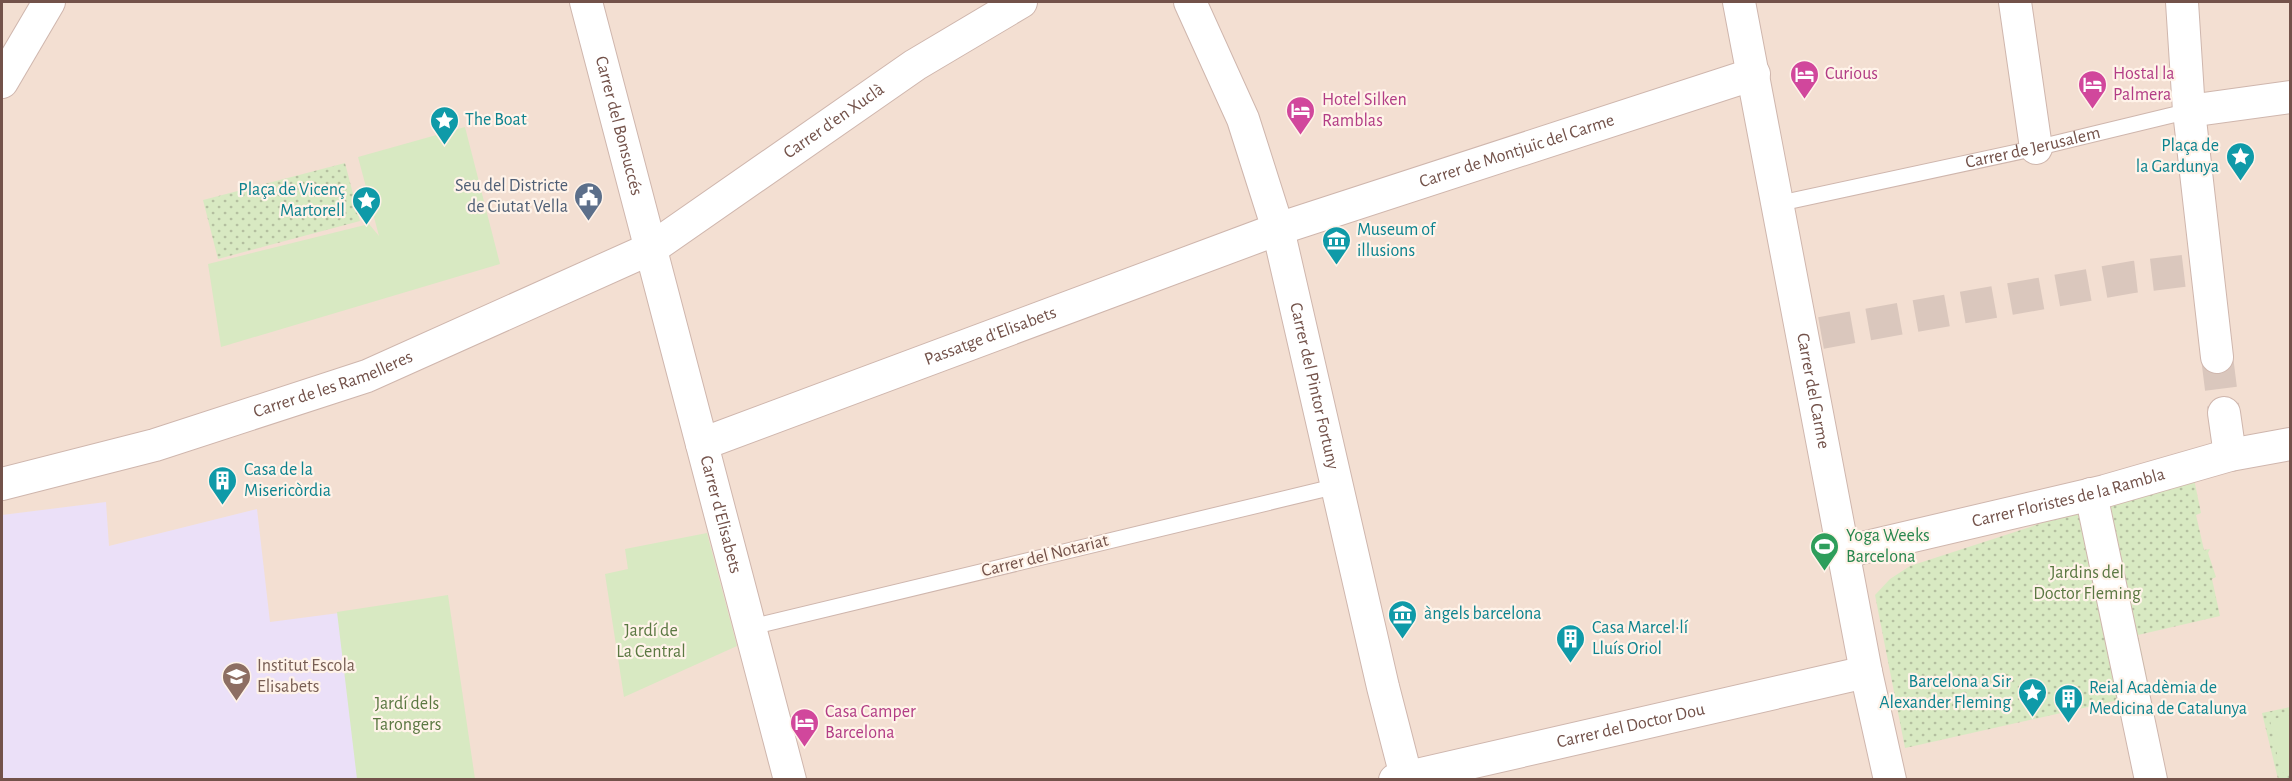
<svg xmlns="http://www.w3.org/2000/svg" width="2292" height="781" font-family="'Alegreya Sans',sans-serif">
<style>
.residential{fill:#f3dfd2}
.education{fill:#ebe0f8}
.park{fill:url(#park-dots)}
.garden{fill:#d8e9c2}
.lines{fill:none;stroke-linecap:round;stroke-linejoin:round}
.street-tunnel{stroke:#dac7bd;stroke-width:32;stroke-dasharray:32 16;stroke-linecap:butt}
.lane-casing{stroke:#cfb6ad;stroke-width:17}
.street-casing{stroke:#cfb6ad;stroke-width:34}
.lane{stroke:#fff;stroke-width:15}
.street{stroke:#fff;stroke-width:32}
.labels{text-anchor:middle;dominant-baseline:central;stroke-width:4.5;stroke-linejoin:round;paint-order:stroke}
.hotel-label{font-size:18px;fill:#b23c85;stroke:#fff3e9;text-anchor:start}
.culture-label{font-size:18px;fill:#0d838f;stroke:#fff3e9;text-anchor:start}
.street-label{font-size:18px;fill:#73524a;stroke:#fff3e9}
.service-label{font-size:18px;fill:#4e5e75;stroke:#fff3e9;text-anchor:end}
.leisure-label{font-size:18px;fill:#27864d;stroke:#fff3e9;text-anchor:start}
.park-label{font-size:18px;fill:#5b7842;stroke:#fff3e9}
.education-label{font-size:18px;fill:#785e54;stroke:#fff3e9;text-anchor:start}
</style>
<defs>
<pattern id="park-dots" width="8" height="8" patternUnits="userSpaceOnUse" patternTransform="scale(1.5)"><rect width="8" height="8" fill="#d8e9c2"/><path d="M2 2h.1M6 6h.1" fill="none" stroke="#b4bfa0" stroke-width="1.8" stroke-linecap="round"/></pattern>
</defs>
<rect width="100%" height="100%" fill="#fceee3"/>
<path class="residential" d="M2,2H2290V779L2,780Z"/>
<path class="education" d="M106,502L109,546L257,509L270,622L339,613L359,779H2V515Z"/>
<path class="park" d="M345,163L360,221L218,259L203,200Z
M2193,474L2201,513L2196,515L2204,550L2210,549L2208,553L2216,577L2212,579L2220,616L2138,635L2150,693L1905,748L1875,595L1890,579L1910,566Z
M2290,707V779H2278L2262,713Z"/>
<path class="garden" d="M465,127L500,264L221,347L208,264L369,224L379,236L358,157Z
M707,533L737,646L624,697L605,574L628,569L625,549Z
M448,595L475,779H357L337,612Z
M2290,715V771L2281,773L2270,720Z"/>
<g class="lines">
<path class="street-tunnel" d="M1821,333L2133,277L2200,269
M2217,357L2224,413"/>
<defs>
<g id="lane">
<path id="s1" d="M1777,204L2036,148L2189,111"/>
<path d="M752,627L1337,486"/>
</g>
<g id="street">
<path id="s2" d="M586,2L790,780"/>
<path id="s3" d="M1190,2L1243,119L1278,229L1383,687L1407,780"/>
<path id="s4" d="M1739,2L1866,672L1890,780"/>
<path d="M2015,2L2036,148"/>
<path d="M2182,2L2189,111L2217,357"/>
<path d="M2,82L49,2"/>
<path d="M2189,111L2290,97"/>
<path d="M2224,413L2230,455"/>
<path id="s5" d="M702,444L1278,229L1754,74"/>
<path id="s6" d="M2,484L155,445L367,376L652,248L915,65L1021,2"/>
<path d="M2091,494L2151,780"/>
<path id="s7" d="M1845,552L2105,491L2230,455L2290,444"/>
<path id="s8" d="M1395,780L1866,672"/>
</g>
</defs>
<use href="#lane" class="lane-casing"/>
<use href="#street" class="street-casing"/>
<use href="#lane" class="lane"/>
<use href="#street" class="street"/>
</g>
<defs>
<symbol id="hotel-pin" viewBox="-11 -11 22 30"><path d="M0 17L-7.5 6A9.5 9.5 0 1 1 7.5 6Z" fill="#d1479c" stroke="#fff3e9"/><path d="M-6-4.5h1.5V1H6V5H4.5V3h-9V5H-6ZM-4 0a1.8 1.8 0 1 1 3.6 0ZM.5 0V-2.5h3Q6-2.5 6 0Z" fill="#fff"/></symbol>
<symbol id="sight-pin" viewBox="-11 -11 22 30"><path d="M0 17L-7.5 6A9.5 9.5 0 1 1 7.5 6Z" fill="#0f9aa8" stroke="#fff3e9"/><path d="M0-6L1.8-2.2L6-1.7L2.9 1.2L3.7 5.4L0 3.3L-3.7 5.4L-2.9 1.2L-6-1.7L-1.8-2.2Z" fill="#fff"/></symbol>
<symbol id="civic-pin" viewBox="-11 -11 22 30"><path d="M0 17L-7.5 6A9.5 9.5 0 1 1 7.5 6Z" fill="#5c6f8a" stroke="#fff3e9"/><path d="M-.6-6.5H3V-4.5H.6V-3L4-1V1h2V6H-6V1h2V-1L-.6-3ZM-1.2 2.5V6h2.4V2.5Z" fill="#fff"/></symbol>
<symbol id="museum-pin" viewBox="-11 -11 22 30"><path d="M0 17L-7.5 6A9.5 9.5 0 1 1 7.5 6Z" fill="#0f9aa8" stroke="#fff3e9"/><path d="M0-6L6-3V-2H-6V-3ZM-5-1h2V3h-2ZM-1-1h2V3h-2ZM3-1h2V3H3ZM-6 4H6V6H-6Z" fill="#fff"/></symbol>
<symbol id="building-pin" viewBox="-11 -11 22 30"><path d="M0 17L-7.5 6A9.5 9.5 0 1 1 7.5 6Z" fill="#0f9aa8" stroke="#fff3e9"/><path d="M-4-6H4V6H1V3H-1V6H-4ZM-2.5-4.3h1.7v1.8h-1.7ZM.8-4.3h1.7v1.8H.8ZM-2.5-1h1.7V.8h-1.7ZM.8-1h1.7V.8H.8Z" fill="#fff"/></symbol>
<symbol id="stadium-pin" viewBox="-11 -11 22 30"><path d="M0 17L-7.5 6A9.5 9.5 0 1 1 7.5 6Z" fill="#2e9e5b" stroke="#fff3e9"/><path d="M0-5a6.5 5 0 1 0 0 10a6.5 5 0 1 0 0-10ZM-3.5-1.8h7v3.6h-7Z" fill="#fff"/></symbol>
<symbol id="school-pin" viewBox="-11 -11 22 30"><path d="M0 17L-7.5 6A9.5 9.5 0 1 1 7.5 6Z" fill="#8d6e63" stroke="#fff3e9"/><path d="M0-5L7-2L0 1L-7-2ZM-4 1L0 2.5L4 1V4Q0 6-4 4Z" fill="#fff"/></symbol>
</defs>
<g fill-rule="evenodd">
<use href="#hotel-pin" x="1788" y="58" width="33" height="45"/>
<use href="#hotel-pin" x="2076" y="68" width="33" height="45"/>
<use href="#hotel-pin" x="1284" y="94" width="33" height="45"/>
<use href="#sight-pin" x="428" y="104" width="33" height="45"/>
<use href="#sight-pin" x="2224" y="140" width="33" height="45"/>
<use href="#civic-pin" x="572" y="180" width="33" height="45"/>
<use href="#sight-pin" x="350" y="184" width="33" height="45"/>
<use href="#museum-pin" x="1320" y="224" width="33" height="45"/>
<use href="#building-pin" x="206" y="464" width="33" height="45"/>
<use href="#stadium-pin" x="1808" y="530" width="33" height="45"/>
<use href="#museum-pin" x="1386" y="598" width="33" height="45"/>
<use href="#building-pin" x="1554" y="622" width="33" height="45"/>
<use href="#school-pin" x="220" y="660" width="33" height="45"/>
<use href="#sight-pin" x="2016" y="676" width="33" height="45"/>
<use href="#building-pin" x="2052" y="682" width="33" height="45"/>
<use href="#hotel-pin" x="788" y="706" width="33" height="45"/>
</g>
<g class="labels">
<g class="hotel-label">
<text x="1825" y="74">Curious</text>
<text x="2113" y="74">Hostal la<tspan x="2113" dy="21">Palmera</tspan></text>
<text x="1322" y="100">Hotel Silken<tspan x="1322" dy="21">Ramblas</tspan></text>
<text x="825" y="712">Casa Camper<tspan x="825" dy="21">Barcelona</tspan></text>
</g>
<g class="culture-label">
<text x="465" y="120">The Boat</text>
<text x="2219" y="146" text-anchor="end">Plaça de<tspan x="2219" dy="21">la Gardunya</tspan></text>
<text x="345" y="190" text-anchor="end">Plaça de Vicenç<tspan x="345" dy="21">Martorell</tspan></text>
<text x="1357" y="230">Museum of<tspan x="1357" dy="21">illusions</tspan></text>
<text x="244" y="470">Casa de la<tspan x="244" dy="21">Misericòrdia</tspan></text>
<text x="1424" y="614">àngels barcelona</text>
<text x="1592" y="628">Casa Marcel·lí<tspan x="1592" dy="21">Lluís Oriol</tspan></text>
<text x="2011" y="682" text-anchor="end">Barcelona a Sir<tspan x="2011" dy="21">Alexander Fleming</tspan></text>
<text x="2089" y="688">Reial Acadèmia de<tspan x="2089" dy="21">Medicina de Catalunya</tspan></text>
</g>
<g class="street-label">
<text stroke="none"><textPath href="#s6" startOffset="915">Carrer d'en Xuclà</textPath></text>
<text stroke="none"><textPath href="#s2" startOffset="128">Carrer del Bonsuccés</textPath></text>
<text stroke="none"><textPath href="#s1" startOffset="262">Carrer de Jerusalem</textPath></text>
<text stroke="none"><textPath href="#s5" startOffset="866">Carrer de Montjuïc del Carme</textPath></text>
<text stroke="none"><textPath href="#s5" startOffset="308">Passatge d'Elisabets</textPath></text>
<text stroke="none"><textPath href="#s6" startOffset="346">Carrer de les Ramelleres</textPath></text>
<text stroke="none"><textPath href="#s3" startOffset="405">Carrer del Pintor Fortuny</textPath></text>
<text stroke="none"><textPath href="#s4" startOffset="396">Carrer del Carme</textPath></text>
<text stroke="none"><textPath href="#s7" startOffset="230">Carrer Floristes de la Rambla</textPath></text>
<text stroke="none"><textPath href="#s2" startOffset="530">Carrer d'Elisabets</textPath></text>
<text transform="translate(1045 556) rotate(-14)">Carrer del Notariat</text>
<text stroke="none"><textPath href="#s8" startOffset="242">Carrer del Doctor Dou</textPath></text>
</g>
<g class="service-label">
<text x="568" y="186">Seu del Districte<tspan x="568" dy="21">de Ciutat Vella</tspan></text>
</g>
<g class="leisure-label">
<text x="1846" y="536">Yoga Weeks<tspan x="1846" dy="21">Barcelona</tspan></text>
</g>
<g class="park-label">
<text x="2087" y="573">Jardins del<tspan x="2087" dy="21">Doctor Fleming</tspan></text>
<text x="651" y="631">Jardí de<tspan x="651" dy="21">La Central</tspan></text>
<text x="407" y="704">Jardí dels<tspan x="407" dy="21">Tarongers</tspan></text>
</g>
<g class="education-label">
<text x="257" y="666">Institut Escola<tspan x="257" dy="21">Elisabets</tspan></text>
</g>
</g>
<rect width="2292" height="781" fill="none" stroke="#73524a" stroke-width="6"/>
</svg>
